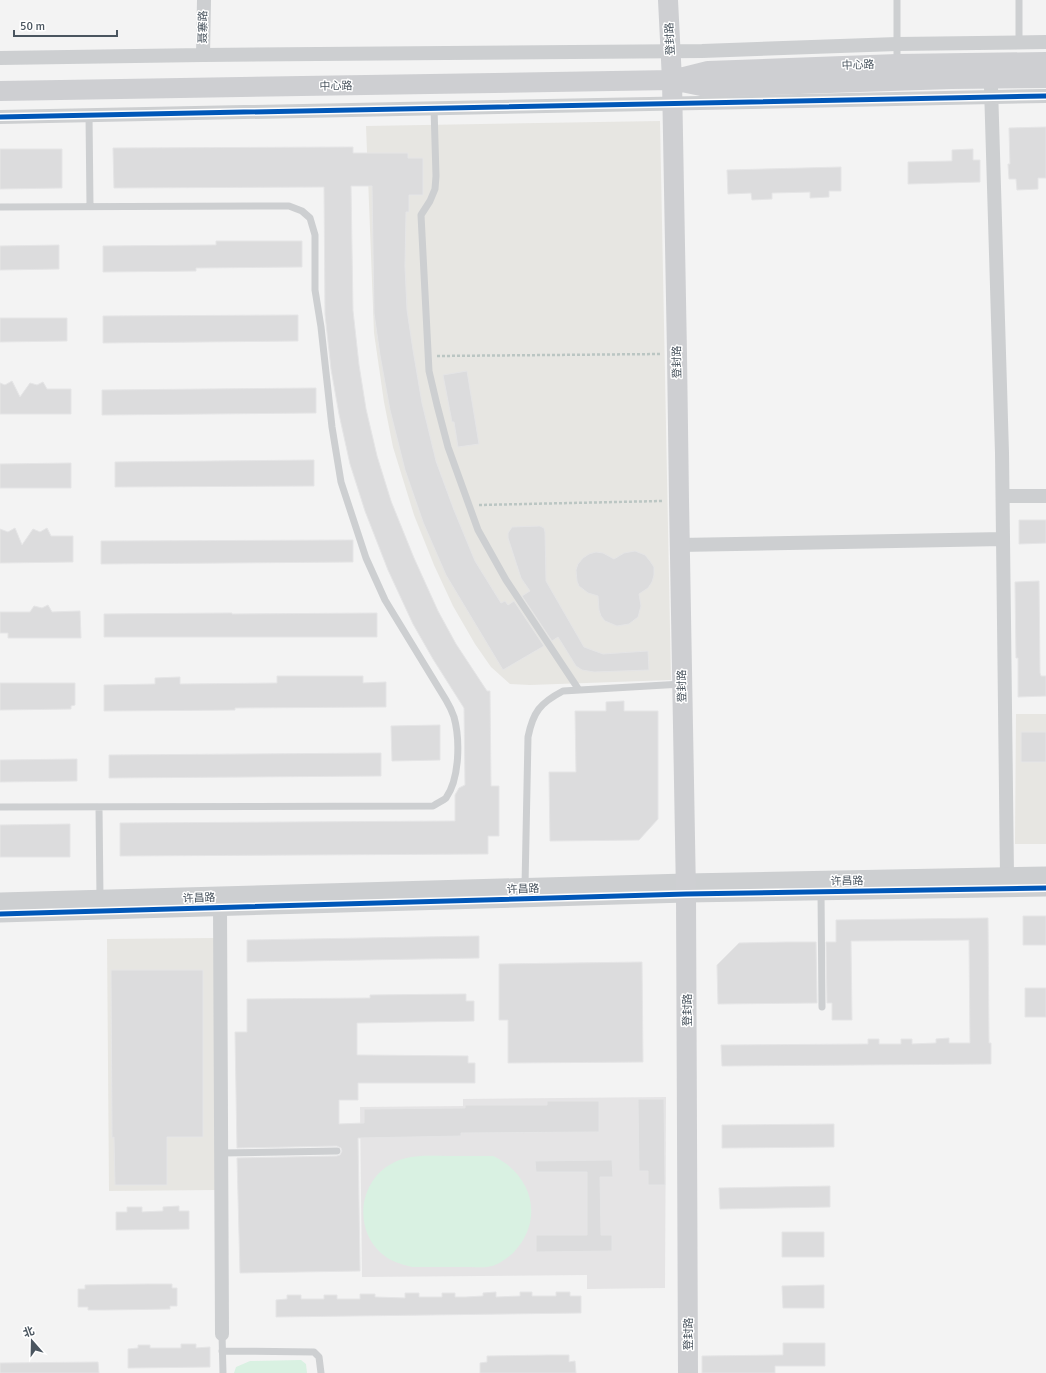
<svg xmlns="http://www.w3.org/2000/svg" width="1046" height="1373" font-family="Signika,'Noto Sans SC',sans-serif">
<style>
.commercial{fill:#e7e6e2}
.education{fill:#e5e4e5}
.green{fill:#d9f1e2}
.building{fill:#dcdcdd;stroke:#e5e5e6}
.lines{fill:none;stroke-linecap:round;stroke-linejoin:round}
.path{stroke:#bbc6c3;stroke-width:2.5;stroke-dasharray:3 2;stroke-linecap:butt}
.service{stroke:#cdcfd1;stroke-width:7}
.minor{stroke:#cdcfd1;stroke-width:14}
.tertiary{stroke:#cdcfd1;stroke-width:17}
.secondary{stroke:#cecfd2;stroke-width:20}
.cycleway-casing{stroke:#fff;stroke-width:8}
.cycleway{stroke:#0057b8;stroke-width:5}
.labels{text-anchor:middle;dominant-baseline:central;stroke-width:3;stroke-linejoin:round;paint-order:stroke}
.street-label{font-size:11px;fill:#4a555f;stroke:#fff}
</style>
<rect width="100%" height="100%" fill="#f3f3f3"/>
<path class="commercial" d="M660,121L671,680L530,685L510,684L491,667L475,644L453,606L434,565L414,515L393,447L384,402L374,333L366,126Z
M1016,714H1046V844H1015Z
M214,938L215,1190L109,1191L107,939Z"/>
<path class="education" d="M666,1097L665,1288L587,1289V1275L362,1277L360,1107L463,1106V1099Z"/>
<path class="green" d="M493,1156C532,1174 545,1219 514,1252C509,1257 498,1265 492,1266C485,1268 477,1267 470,1267C451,1267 431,1267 412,1267C400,1264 390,1261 381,1253C353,1228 359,1180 393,1163C410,1154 428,1156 447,1156C462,1156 477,1156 493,1156Z
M301,1360L306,1364L307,1373H234L236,1367L250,1361Z"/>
<path class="building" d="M1046,127V178H1038V189L1017,190L1016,179H1009L1008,164H1010L1009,128Z
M353,147V153H408V158H423V195H409V212H406L405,267L407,310L413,350L422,403L436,461L454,510L475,561L501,603L505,601L508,605L514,601L544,646L503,670L446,575L423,522L405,470L390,410L380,355L374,313L372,186H351L353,311L359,365L366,409L377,456L391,501L414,558L438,611L456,644L487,691H490L491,786H499V836H488V854L120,856V823L455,821V795L459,788L465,785L464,708L433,659L413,624L388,570L365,511L350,464L339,414L331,369L325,314L324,187L114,188L113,148Z
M0,149H62V188L0,189Z
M973,149V160H980V182L908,184V162L952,161V150Z
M841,167V191H829V197L810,198V192L772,193V199L752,200L751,193L728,194L727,170Z
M216,241H302V267L196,268V271L103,272V246L216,245Z
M59,245V269L0,270V246Z
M298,315V341L103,343V316Z
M0,318H67V341L0,342Z
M467,371L479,444L458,447L454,422H452L443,375Z
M12,381L20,397L30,383L37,385L43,382L47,389H71V414H0V383L5,385Z
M316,388V413L102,415V390Z
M314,460V486L115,487V462Z
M71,463V488H0V464Z
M1019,520H1046V543L1019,544Z
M540,526L544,528L545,532L546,581L584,647L603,654L648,651L649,670L594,672L582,670L576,666L558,637L552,641L522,596L530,591L521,578L508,538V533L512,527Z
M15,528L22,545L33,529L40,532L47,528L51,536H73V562L0,563V529L8,532Z
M353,540V562L101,564V541Z
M635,551L645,555L650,561L654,567V575L652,582L648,588L639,594L641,606L638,617L629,624L617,626L605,621L601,616L599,610L598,596L588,593L579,586L577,581L576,570L578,564L583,558L589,554L596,552L603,553L614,559L624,553Z
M1039,581L1040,673L1041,676H1046V696L1018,697V658H1016L1015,582Z
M48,605L52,612L80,611L81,638H8V633H0V612H30L34,606L42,608Z
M232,613V614L377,613V637H104V614Z
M277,676H363V683L386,682V707L235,708V710L104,711V685L155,684V678L180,677V684L277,683Z
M0,683H75V705L71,706V709L0,710Z
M624,701V711H658V819L639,840L550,841L549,772H576L575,711H606V702Z
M440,725V760L392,761L391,726Z
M1021,732H1046V762H1021Z
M381,753V776L109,778V755Z
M77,759V781L0,782V760Z
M70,824V857H0V825Z
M1023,916H1046V945H1023Z
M988,918L989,1043H991V1064L722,1066L721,1045L868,1044V1039H879V1044H901V1039H912V1044L936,1043V1039L949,1038V1043H970L969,940L851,941L852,1020H832V1003H827L826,942H836V920Z
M479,936V958L247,962V940Z
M787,942H816L817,1003L718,1004L717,965L739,943Z
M642,962L643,1062L508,1063V1020H499V964Z
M111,970H203V1137H167V1185H115L114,1137L112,1138Z
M1025,988H1046V1017H1025Z
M466,994V1001H474V1021L357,1023V1055L468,1056V1063H475V1083H358V1100H339V1124L364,1123V1109L465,1108V1105H547V1101H599V1132L461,1133V1136L358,1138L360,1271L240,1273L237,1158L337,1156L340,1155L342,1151L341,1148L337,1146L237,1148L235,1032H247V999L370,998V995Z
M638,1099H664L665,1185H648V1171H639Z
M834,1124V1147L722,1148V1125Z
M612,1160L613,1177H600L601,1235H612V1251L536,1252V1235H587V1172H536L535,1161Z
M830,1186V1207L720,1209L719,1188Z
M179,1206V1211H189V1229L116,1230V1212H127V1207H142V1212L163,1211V1207Z
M782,1232H824V1257H782Z
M149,1284H172V1288H177V1306H170V1309L104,1310H88V1307H78V1289H85V1285Z
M824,1285V1308H783L782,1286Z
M496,1292V1297L520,1296V1292H532V1296H556V1292H570V1296H581V1313L276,1317V1300L287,1299V1295H301V1299H324V1295H337V1299H360V1294H375V1297L405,1298V1293H419V1297H442V1293H455V1297H466L483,1296V1293Z
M783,1343H825V1366H775V1373H702V1356L783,1355Z
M181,1344H196V1348L210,1347V1367L128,1368V1349L138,1348V1345H150V1348H181Z
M550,1355H569V1362L575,1361L576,1373H480V1363L487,1362V1356Z
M98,1362L99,1373H0V1363Z"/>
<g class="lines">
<path class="path" d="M437,356L662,354
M479,505L662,501"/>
<path class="service" d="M897,0V62
M1019,42V0
M434,108L436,176L435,189L430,201L421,215L429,371L437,405L448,447L478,530L506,580L579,690
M89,115L90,206
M0,207L289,206L302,211L310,218L315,235V290L321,327L332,427L341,482L366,558L385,600L446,700C449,705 452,711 454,717C460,739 460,778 446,798C443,801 437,803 433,806L0,807
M99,807L100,898
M525,886L528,737C533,712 540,703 563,691L682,684
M821,892L822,1007
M221,1153L337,1151
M222,1334L223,1373
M222,1351L314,1352L319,1357L321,1373"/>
<path class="minor" d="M203,55L204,0
M0,58L203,55L702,51L897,44L1046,42
M991,87L1002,453L1007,876
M0,117L1046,96
M1003,496H1046
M679,545L1003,539
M220,907L222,1334"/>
<path class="tertiary" d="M0,901L686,882L1046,875
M0,914L686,894L1046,888"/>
<path class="secondary" d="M668,0L672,80L677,354L679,501L686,894L688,1373
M676,79L708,71L897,64L1046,62
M0,91L672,80L706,87L951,79L1046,78"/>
<defs>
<path id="cycleway" d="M0,117L1046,96
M0,914L686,894L1046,888"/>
</defs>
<use href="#cycleway" class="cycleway-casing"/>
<use href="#cycleway" class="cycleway"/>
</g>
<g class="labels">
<g class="street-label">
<text transform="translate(203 27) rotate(-89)">聂寨路</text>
<text transform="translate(670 39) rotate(-93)">登封路</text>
<text transform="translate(858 65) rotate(-2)">中心路</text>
<text transform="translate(336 86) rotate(-1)">中心路</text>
<text transform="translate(677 362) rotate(-91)">登封路</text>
<text transform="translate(682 686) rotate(-91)">登封路</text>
<text transform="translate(847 881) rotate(-1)">许昌路</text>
<text transform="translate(523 889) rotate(-2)">许昌路</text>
<text transform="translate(199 898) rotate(-2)">许昌路</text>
<text transform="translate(687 1010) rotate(-90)">登封路</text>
<text transform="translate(688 1334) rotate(-90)">登封路</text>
</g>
</g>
<g transform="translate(32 1341) rotate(340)" stroke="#ffffff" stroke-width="3" paint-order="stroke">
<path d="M0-3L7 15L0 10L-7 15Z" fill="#4a555f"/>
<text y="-6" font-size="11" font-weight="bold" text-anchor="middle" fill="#4a555f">北</text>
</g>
<path d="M14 30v6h103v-6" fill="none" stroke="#4a555f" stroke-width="2"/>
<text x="20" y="30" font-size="12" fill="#4a555f" stroke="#ffffff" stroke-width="3" paint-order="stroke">50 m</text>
</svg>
